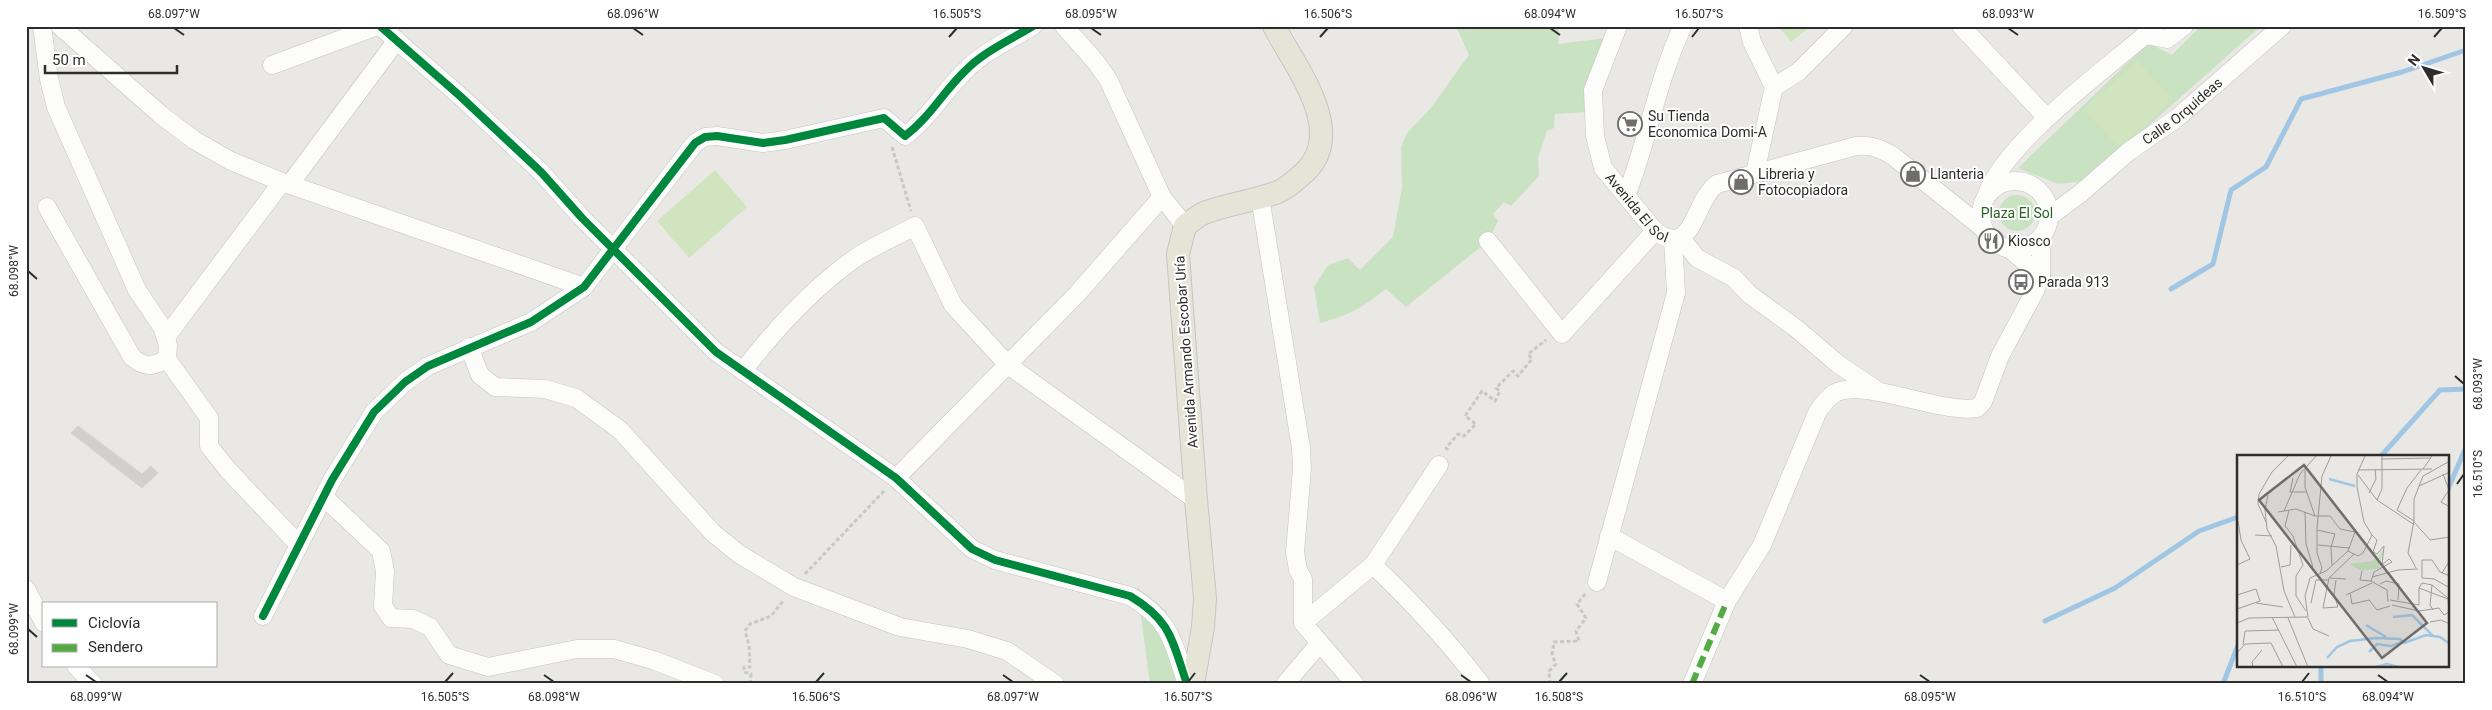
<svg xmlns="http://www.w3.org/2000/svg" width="2492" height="710" font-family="Roboto,sans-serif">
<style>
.green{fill:#c9e2c1}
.pitch{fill:#d0e5bf}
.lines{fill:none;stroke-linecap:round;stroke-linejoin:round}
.stream{stroke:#a0c6e3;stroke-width:5}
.building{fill:#d1d0cd;stroke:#d4d3d0}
.minor-casing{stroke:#c4c4c3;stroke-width:19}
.major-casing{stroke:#c5c5c3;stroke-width:24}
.path{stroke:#c8c8c8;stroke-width:3;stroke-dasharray:4 2.5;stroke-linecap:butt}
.minor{stroke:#fcfcfb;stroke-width:18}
.major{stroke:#e5e4d7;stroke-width:22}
.quiet{stroke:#54ab44;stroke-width:6;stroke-dasharray:12 6;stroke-linecap:butt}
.cycleway-casing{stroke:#fff;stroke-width:11}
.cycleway{stroke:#00873e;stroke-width:8}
.ticks{fill:none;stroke:#2d2d2d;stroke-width:2}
.labels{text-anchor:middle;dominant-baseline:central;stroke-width:4;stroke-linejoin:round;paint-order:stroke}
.street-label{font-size:14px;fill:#2d2d2d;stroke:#fff}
.poi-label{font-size:14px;fill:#2d2d2d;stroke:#fff;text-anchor:start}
.park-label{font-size:14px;fill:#266323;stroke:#fff}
.inset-river{fill:none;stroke:#a0c6e3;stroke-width:2.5}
.inset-road{fill:none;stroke:#9e9d9b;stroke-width:1}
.view{fill:#6f6e6d;fill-opacity:0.15;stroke:#6f6e6d;stroke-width:2.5}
.inset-edge{fill:none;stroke:#2d2d2d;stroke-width:2.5}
.neatline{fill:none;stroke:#2d2d2d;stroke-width:2}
.ticks-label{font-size:12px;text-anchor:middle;fill:#2d2d2d}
</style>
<rect width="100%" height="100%" fill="#e9e8e4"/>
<path class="green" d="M1456,26H1559L1558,44L1606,38L1586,112L1555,114L1554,128L1547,131L1538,157L1539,176L1511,206L1504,202L1493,214L1498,221L1488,241L1406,307L1386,289C1362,308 1349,315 1320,323L1314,287L1328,265L1348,258L1360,270L1393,237L1402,187L1401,147L1407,133L1430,109L1469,55Z
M2201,26H2261L2086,181L2058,184L2018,168L2148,43L2172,55Z
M1999 213a18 18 0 1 1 36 0a18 18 0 1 1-36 0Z
M1137,587L1166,611L1178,651L1175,684H1150Z"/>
<path class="pitch" d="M1778,26H1811L1791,42Z
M2137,61L2173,99L2120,148L2084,110Z
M715,170L747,207L689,258L657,221Z"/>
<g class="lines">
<path class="stream" d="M2171,289L2213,264L2231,190L2266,167L2301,99L2402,72L2466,50
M2381,456L2440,390L2466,389
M2448,489L2466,447
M2045,621L2115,588L2199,531L2238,517
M2321,666V684
M2223,684L2238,645"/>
</g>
<path class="building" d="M78,426L142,474L151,466L158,473L142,488L71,433Z"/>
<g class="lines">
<defs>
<g id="minor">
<path d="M42,26L49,79L56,107L137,290L162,327L168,345L167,359L209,418V446L228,470L298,544"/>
<path d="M60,26L161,115L194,140L231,161L282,182L584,287"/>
<path d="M380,26L460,96L541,172L582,218L716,352L896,478L972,549L995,560L1130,596C1172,621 1172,641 1187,684"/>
<path d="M1064,26L1095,61L1108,79L1162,197L1185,226"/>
<path id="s1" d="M1618,26L1593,90L1595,136L1603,168L1655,231C1694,260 1693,201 1717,184L1856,146C1871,145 1880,148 1893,156L1984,229"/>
<path d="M1748,26L1752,42L1774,87"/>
<path d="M1961,26L2047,118"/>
<path d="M272,65L377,26"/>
<path d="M1755,173L1774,87L1798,72L1844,26"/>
<circle cx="2015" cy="215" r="34"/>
<path d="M290,184L397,40"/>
<path d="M1626,196C1648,141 1657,80 1683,26"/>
<path d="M1260,197L1301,448L1302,469L1295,552L1298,570L1303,579V623L1355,684"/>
<path d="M1986,197C2002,145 2102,72 2145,35L2167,39L2184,26"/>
<path d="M47,207L132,357C145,368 152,367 167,359"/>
<path id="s2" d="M2050,216L2081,193L2128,152L2177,118L2282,26"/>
<path d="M1681,238L1697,258L1734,278L1749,294L1797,329L1838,364L1878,391"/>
<path d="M1488,241L1562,334L1655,231"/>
<path d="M2010,249L2041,276"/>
<path d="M166,337L282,182"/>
<path d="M469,347L480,375L495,387L545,389L576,398L620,430L713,533L739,554L794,587L900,627L968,639L1007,651L1055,684"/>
<path d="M743,371C775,329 811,290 854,259C873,246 895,237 915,226L953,305L1008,365L1196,500"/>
<path d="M896,478L1077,294L1162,197"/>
<path d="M324,497L381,551L385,571L383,606L391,618L413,619L430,627L449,655L488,667L577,649H614L653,660L715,684"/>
<path d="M1609,536L1727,601"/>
<path d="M1373,565C1412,602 1448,641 1481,684"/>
<path d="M1597,582L1676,293L1673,240"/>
<path d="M26,589L44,623"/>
<path d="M263,616L332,480L374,412L405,382L428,366L531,322L584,287L695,143L705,137L717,136L763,143L785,140L884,118L905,136C930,117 943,92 965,71C983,52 1010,40 1033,26"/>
<path d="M1303,623L1373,565L1439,465"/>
<path d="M76,666L93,684"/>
<path d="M1285,684L1320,643"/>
<path d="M1692,684L1727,601L1762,545L1817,413C1822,405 1827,398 1835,393C1866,378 1939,414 1977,408L1983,402L2000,356L2035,291L2041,276V237"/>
</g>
<path id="major" d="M1193,684L1203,627L1205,598L1196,500L1178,254L1185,226C1191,222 1197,216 1204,213C1227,204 1254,201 1278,192C1288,188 1297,179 1305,172C1348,131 1294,66 1274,26"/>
</defs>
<use href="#minor" class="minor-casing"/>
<use href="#major" class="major-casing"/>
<path class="path" d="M892,147L911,211
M1448,450L1446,448L1458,434L1464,436L1476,424L1465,416L1482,391L1495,401L1500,391L1496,388L1513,371L1518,376L1532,359L1528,354L1546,340
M805,574L885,490
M750,684L751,674L744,672V667H750L749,645L745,631L750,624L771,616L784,600
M1550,684L1549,671L1556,664L1552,655L1554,642L1579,641L1576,631L1586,618L1577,604L1586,593"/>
<use href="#minor" class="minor"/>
<use href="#major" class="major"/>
<path class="quiet" d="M1692,684L1727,601"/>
<defs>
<path id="cycleway" d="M380,26L460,96L541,172L582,218L716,352L896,478L972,549L995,560L1130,596C1172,621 1172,641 1187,684
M263,616L332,480L374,412L405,382L428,366L531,322L584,287L695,143L705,137L717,136L763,143L785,140L884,118L905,136C930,117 943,92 965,71C983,52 1010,40 1033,26"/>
</defs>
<use href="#cycleway" class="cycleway-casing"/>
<use href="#cycleway" class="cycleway"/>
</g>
<path class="ticks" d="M174,28L184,35M633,28L643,35M1091,28L1101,35M1550,28L1560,35M2008,28L2018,35M949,37L957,28M1320,37L1328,28M1692,37L1699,28M2434,37L2442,28M28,271L37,279M2455,376L2464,384M2457,484L2464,474M28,629L37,637M86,675L96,682M544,675L554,682M1003,675L1013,682M1461,675L1471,682M1920,675L1930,682M2378,675L2388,682M445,682L453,673M816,682L824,673M1188,682L1195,673M1559,682L1567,673M2302,682L2309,673"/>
<defs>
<symbol id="supermarket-ring" viewBox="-11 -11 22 22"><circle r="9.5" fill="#fff" stroke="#6f6e6d" stroke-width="1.5"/><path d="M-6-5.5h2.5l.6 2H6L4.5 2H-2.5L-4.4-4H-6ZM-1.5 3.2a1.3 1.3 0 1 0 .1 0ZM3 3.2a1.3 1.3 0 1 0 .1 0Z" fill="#6f6e6d"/></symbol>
<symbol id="shop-ring" viewBox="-11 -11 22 22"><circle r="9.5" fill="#fff" stroke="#6f6e6d" stroke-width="1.5"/><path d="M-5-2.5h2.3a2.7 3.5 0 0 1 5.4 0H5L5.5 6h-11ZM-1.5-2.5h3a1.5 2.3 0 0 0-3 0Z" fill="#6f6e6d"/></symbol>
<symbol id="restaurant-ring" viewBox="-11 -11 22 22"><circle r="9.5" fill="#fff" stroke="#6f6e6d" stroke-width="1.5"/><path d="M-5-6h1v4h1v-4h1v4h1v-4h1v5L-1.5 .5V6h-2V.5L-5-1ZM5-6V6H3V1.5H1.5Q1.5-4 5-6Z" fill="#6f6e6d"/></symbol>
<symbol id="bus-ring" viewBox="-11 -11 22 22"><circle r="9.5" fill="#fff" stroke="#6f6e6d" stroke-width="1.5"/><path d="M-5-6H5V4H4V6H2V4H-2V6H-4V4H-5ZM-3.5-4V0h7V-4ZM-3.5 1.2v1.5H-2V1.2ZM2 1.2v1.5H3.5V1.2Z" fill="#6f6e6d"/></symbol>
</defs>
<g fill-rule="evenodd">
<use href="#supermarket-ring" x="1616" y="110" width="28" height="28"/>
<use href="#shop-ring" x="1899" y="160" width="28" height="28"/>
<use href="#shop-ring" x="1727" y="168" width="28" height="28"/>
<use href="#restaurant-ring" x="1977" y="227" width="28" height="28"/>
<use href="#bus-ring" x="2007" y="268" width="28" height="28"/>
</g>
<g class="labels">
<g class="street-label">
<text stroke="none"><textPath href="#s2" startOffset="169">Calle Orquideas</textPath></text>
<text stroke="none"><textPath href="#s1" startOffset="200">Avenida El Sol</textPath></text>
<text transform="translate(1186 352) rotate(-94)">Avenida Armando Escobar Uría</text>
</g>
<g class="poi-label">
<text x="1648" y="116">Su Tienda<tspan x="1648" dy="16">Economica Domi-A</tspan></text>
<text x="1758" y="174">Libreria y<tspan x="1758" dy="16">Fotocopiadora</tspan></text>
<text x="1930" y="174">Llanteria</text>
<text x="2008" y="241">Kiosco</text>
<text x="2038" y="282">Parada 913</text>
</g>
<g class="park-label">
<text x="2017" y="213">Plaza El Sol</text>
</g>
</g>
<g transform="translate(2237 455)">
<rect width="212" height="212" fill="#e9e8e4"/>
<path d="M148,92L142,111L144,113L125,116L112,109L136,106Z" fill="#c9e2c1"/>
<path class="inset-river" d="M92,24L118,31M156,162L175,160L196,181M129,170L149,182M132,197L140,189L154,191L165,187M90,203L100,192L113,186L139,183L163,184L167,188L189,180L203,182L213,189M139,212L150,209L161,212"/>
<path class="inset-road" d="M144,4L194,3M68,14V32L78,61M186,14L195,1M121,15L195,14M206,19L212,35L204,47L213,52M121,20L140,45L176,69M182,31L213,17M54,37H70M53,38L56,23M132,38L139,24L138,14M31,40L28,55L30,74L39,91L47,136L58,162M140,45L145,34V1M52,55L48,71L56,81L66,110L59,121V141L69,156M47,56L63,19L79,1M41,57L59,54L78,61H93L103,74L118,77L111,96M68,57L69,89L76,112M177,66L160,55L170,33L184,15M29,67L21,49L22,39L35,17L51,1M177,67L193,85L213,82M80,75L98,79L94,92L95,110M18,80L35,81M135,80L140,85L136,97L140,99L147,91L145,110L152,104L155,107L137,117L134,126L150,135L151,147M81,90L112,93M0,110L13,104L4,85L1,66M44,112L53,110L54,90M179,113L171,98L177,66V44L186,21L213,6M125,116L123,125L134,126M83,118L85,113L80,98V73L85,21L94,1M205,118L213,105M213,121L203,117L195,105H185V123L197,124L213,133M135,122L161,115L181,114M93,123L109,124M99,125L97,139L101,152L86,153L92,123L117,99M143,129L149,126L162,129L161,145M195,130L193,150L196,155M182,133L211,144M113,138L115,149L132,145L140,155L153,151M0,140L19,134L23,146L0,154M109,140L135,128M153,145L182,150V133L185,128L195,130L211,143M19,148L46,152M74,148L79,125H91M155,150L182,156L202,153L207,160L212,157L211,143M35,162L60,212M51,163L71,212M71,163L76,174L92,181M193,167L204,165L213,169M0,168L12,163L71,162L68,141L73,123L89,116L111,96L121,101L126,98L135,80L127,67L120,32V19L128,1M6,190L8,176L42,175M0,198L8,189L34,188L46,212M16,212L15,207L25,195"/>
<path class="view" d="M67,10L190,168L145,203L22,45Z"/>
<rect width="212" height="212" class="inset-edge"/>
</g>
<rect width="2492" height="710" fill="none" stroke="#ffffff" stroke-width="55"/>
<rect x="42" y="602" width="175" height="65" fill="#ffffff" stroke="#ababab"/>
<rect x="52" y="619" width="25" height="8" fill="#00873e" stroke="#ababab"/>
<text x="88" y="628" font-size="15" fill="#2d2d2d">Ciclovía</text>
<rect x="52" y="644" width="25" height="8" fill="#54ab44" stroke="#ababab"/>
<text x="88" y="652" font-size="15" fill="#2d2d2d">Sendero</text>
<g transform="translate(2424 68) rotate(308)" stroke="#ffffff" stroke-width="4" paint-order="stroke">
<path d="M0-4L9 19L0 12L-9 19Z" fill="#2d2d2d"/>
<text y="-8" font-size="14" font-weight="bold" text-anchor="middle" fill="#2d2d2d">N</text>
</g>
<path d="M45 65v8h132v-8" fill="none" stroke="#2d2d2d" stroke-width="2.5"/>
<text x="52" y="65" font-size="15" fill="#2d2d2d" stroke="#ffffff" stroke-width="4" paint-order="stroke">50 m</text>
<rect x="28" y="28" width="2436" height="654" class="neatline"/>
<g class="ticks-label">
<text x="174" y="18">68.097°W</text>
<text x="633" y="18">68.096°W</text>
<text x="957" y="18">16.505°S</text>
<text x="1091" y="18">68.095°W</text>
<text x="1328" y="18">16.506°S</text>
<text x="1550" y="18">68.094°W</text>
<text x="1699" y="18">16.507°S</text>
<text x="2008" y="18">68.093°W</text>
<text x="2442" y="18">16.509°S</text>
<text transform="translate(14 271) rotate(-90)" y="4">68.098°W</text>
<text transform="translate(2478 384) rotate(-90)" y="4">68.093°W</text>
<text transform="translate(2478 474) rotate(-90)" y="4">16.510°S</text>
<text transform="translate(14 629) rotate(-90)" y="4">68.099°W</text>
<text x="96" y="701">68.099°W</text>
<text x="445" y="701">16.505°S</text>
<text x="554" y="701">68.098°W</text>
<text x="816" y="701">16.506°S</text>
<text x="1013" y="701">68.097°W</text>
<text x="1188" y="701">16.507°S</text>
<text x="1471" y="701">68.096°W</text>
<text x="1559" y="701">16.508°S</text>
<text x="1930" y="701">68.095°W</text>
<text x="2302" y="701">16.510°S</text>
<text x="2388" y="701">68.094°W</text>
</g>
</svg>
